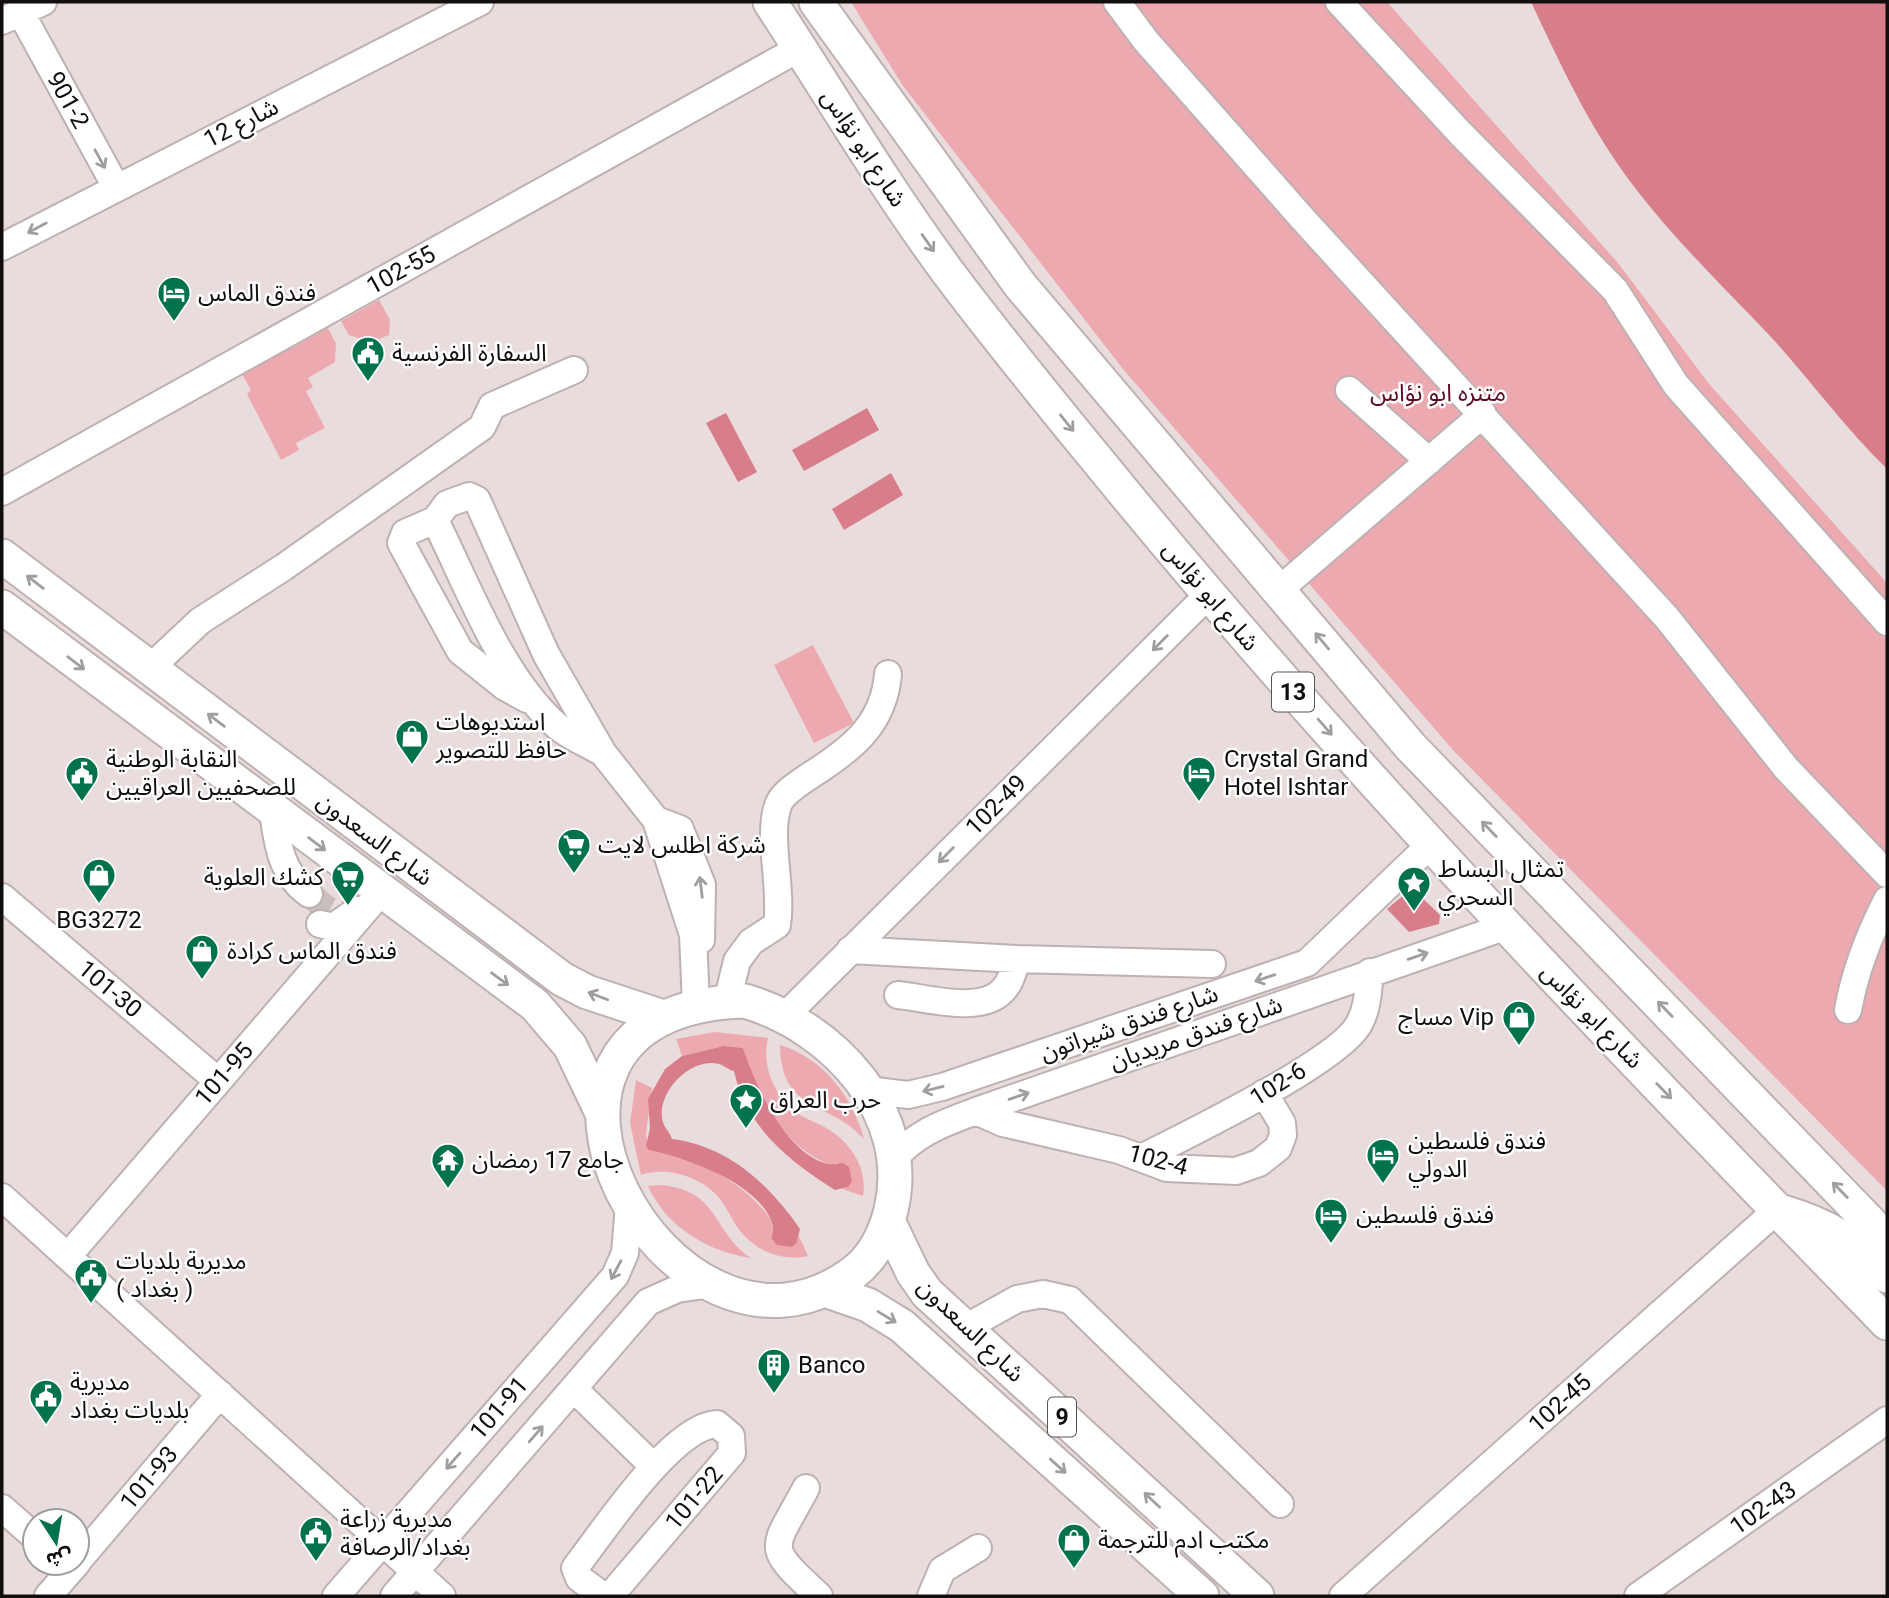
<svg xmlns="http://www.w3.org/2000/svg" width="1889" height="1598" font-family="Roboto,'Noto Sans Arabic',sans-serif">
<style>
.green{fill:#eda9b0}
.water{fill:#d87d8a}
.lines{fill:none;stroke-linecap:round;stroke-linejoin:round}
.minor-tunnel{stroke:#c9bdbe;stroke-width:26;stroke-dasharray:26 13;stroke-linecap:butt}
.minor-casing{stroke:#bdb1b2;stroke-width:30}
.major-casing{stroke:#bdb1b2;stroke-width:37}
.minor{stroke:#fff;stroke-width:26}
.major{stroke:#fff;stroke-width:33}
.oneway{stroke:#a09f9f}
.labels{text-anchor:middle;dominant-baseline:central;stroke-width:5;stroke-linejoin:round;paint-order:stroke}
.shield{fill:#fff;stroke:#595656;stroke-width:2}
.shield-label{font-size:23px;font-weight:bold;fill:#120e0e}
.street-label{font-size:24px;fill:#120e0e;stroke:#fff}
.poi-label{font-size:24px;fill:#120e0e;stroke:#fff;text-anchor:start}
.park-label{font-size:24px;fill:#5e0c23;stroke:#fff}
</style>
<rect width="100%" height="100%" fill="#e9dcdd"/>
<path class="green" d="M851,2H1387L1618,263L1710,385L1887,583V1191L1453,750L1123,369L903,86Z
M379,300L390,320L389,335L371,342L349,335L341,321Z
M328,328L336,344L335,362L308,378L313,387L306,391L325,428L296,443L299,450L281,460L247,394L251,390L242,374Z
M813,645L854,723L814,743L774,665Z
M715,1032L768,1038C761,1066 775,1098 799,1114C807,1120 819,1123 828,1129C851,1143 868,1169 863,1196L842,1189L848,1187L837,1163L831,1165C781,1147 758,1094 743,1048L724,1046L682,1056L676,1039Z
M780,1045C823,1058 853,1097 864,1139C829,1100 781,1114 780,1045Z
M636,1080L652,1088L646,1134L649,1150C691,1160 728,1172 759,1205C766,1213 775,1221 772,1233L797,1242L799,1236L808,1256C780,1262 754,1250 737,1227C731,1218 727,1208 720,1199C702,1177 668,1166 641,1175L630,1123Z
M662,1185C721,1192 711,1231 751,1258C709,1252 666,1227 648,1186Z"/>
<path class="water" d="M1531,2H1887V469C1845,428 1811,381 1771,337C1719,282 1663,229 1619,166C1584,116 1557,57 1531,2Z
M867,408L879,430L804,471L792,450Z
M726,413L757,472L738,482L706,423Z
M891,473L903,495L844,530L832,509Z
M1412,888L1440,915L1439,924L1409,932L1387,909Z
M724,1046L743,1048C755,1084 785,1154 828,1164C833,1165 838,1163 843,1163L849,1167L852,1181L848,1187L835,1190C789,1161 746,1127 734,1071C728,1070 724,1065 719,1064C690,1056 652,1096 664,1125C666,1129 670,1133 672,1139C728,1146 769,1184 800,1229L797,1242L792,1247L777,1245L772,1239C772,1234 774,1228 772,1223C759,1183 686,1158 649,1150L646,1146L650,1128L648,1099L665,1069L682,1056Z"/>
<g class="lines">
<path class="minor-tunnel" d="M309,894C327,909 336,920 359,909"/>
<defs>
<path id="minor" d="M1117,2L1146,41L1302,218L1667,618L1786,768L1887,874
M1339,2L1461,134L1615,290L1676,385L1887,622
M21,13L116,187
M2,21L43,2
M2,247L480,2
M1349,390L1429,461
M2,492L800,48
M435,520L405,533L401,543L460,651L505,687L527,699
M1279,590L1483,414
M149,669L200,621L284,567L482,427L492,406L574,370
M603,753C588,744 570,737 557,726C501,677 468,586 435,520L447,504L469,496L477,500L546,654L603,753L656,820L693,935L696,1005
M273,811C277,843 281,874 309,894
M656,820L680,829L702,885L701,940
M2,897L218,1081
M320,924L333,927L358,910
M850,950L1017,959L1212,964
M898,995C928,998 983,1015 1004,989C1011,982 1014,968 1017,959
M727,1002L737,961L751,942L777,925C783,888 766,833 779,803C784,792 801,782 811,775C852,749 884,724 888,674
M1848,1010C1855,971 1869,935 1887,900
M785,1016L1208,595
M867,1090L908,1095L942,1087L1307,963L1430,845
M976,1111L1003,1123L1119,1150L1167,1168L1236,1171L1259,1163L1278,1148L1283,1135L1282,1123L1264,1093
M1141,1158C1185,1136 1338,1062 1359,1024C1368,1008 1368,990 1370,972
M894,1159C916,1132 945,1123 976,1111L1507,926
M2,1197L442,1596
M68,1256L381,892
M965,1328L1017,1299L1043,1294L1070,1300L1280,1504
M575,1390L654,1467
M806,1488C772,1552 763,1544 819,1596
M2,1508L35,1537
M77,1562L220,1394
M48,1596L77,1563
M336,1596L615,1276L625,1253L629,1205
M394,1596L648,1302L677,1289L712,1284
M603,1596L579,1578L575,1568C603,1532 672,1426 717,1424L731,1436L732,1453L610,1596
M931,1596L942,1570L978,1548
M1343,1596L1777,1210
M1638,1596L1887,1420"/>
<path id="major" d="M770,2C829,92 883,184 947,271C1003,346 1062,417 1121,489C1361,781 1624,1053 1887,1323
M816,2L1020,285L1410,746L1887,1240
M2,556L562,979L587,992L663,1017
M2,607L535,1005L570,1046L603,1115
M745,1001C833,1027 914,1113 891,1210C885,1234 873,1258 853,1273C671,1407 454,1009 745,1001Z
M1783,1212C1831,1226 1852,1242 1887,1276
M888,1221L913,1273L927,1293L1257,1596
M825,1290L868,1305L902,1326L1202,1596"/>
</defs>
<use href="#minor" class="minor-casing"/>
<use href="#major" class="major-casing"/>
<use href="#minor" class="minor"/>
<use href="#major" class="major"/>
</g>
<defs><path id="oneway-shaft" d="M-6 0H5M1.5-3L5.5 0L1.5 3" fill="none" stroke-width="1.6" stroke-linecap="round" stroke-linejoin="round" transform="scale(1.75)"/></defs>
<g class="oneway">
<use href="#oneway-shaft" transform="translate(100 159) rotate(61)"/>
<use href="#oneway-shaft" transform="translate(37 228) rotate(152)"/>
<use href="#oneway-shaft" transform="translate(928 243) rotate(55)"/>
<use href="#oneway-shaft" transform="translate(1067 423) rotate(51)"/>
<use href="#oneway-shaft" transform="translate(35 582) rotate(-142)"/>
<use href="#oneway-shaft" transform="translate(1322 641) rotate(-130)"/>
<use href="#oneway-shaft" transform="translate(1160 643) rotate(135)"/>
<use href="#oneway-shaft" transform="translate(76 663) rotate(37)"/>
<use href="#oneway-shaft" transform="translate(216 720) rotate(-143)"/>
<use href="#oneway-shaft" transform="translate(1325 727) rotate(49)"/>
<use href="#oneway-shaft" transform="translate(1489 829) rotate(-134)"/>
<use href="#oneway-shaft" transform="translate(317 844) rotate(37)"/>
<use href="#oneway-shaft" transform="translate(946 855) rotate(135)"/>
<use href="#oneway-shaft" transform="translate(701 887) rotate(-97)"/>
<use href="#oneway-shaft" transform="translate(1418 956) rotate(-19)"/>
<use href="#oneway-shaft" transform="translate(1265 978) rotate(161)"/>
<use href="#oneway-shaft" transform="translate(500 979) rotate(36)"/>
<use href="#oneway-shaft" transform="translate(598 996) rotate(-159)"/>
<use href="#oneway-shaft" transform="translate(1665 1009) rotate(-134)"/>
<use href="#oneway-shaft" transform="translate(933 1089) rotate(166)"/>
<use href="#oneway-shaft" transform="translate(1664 1091) rotate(46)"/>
<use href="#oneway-shaft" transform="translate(1019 1096) rotate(-19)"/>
<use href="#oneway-shaft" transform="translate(1840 1190) rotate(-134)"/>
<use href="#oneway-shaft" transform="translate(616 1270) rotate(118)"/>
<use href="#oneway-shaft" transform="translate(887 1317) rotate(31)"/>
<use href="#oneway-shaft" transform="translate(536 1434) rotate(-49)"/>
<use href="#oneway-shaft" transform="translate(453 1461) rotate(131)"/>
<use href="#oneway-shaft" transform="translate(1058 1466) rotate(42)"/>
<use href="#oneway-shaft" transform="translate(1152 1500) rotate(-137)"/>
</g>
<defs>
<symbol id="hotel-pin" viewBox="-11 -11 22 30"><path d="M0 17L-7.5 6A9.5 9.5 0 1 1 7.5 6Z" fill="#01734c" stroke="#fff"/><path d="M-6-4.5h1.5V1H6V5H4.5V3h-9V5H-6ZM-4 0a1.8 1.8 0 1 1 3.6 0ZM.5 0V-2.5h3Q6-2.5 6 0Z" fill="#fff"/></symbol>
<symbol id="civic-pin" viewBox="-11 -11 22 30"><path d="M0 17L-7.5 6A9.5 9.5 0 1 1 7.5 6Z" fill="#01734c" stroke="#fff"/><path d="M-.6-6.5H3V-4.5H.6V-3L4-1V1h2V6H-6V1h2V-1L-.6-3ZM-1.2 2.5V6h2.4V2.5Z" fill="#fff"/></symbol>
<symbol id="shop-pin" viewBox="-11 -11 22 30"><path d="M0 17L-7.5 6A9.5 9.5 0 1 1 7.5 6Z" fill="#01734c" stroke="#fff"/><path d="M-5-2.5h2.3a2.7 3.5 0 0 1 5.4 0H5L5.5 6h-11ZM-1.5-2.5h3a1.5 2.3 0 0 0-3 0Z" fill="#fff"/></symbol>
<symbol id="supermarket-pin" viewBox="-11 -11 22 30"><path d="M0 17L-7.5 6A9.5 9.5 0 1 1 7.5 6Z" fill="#01734c" stroke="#fff"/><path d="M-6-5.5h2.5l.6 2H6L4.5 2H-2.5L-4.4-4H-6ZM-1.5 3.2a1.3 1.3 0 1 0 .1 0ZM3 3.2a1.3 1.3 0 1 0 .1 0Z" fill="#fff"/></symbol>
<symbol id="sight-pin" viewBox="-11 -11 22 30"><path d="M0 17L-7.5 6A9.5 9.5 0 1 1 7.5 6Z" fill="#01734c" stroke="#fff"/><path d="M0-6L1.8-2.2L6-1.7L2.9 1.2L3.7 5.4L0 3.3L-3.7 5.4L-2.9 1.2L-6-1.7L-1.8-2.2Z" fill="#fff"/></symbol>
<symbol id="temple-pin" viewBox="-11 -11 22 30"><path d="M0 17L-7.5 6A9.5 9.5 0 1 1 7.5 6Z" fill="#01734c" stroke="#fff"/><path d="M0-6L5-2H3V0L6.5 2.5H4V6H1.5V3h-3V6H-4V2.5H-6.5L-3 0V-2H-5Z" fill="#fff"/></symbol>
<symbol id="building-pin" viewBox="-11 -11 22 30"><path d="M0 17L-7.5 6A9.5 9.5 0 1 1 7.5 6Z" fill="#01734c" stroke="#fff"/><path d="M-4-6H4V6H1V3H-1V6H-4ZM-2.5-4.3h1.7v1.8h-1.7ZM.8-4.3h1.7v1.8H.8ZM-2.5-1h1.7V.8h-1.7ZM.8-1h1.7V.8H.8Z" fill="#fff"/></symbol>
</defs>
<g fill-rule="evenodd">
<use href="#hotel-pin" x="155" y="274" width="38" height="52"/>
<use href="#civic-pin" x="349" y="334" width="38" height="52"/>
<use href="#shop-pin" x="393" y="717" width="38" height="52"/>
<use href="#civic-pin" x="63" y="754" width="38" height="52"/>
<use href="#hotel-pin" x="1180" y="754" width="38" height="52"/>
<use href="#supermarket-pin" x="555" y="826" width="38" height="52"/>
<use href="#shop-pin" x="80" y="856" width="38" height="52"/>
<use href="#supermarket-pin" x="329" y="858" width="38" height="52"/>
<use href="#sight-pin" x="1395" y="864" width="38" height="52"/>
<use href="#shop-pin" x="183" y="932" width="38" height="52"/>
<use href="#shop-pin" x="1500" y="998" width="38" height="52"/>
<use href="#sight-pin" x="727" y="1081" width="38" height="52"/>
<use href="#hotel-pin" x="1364" y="1136" width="38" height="52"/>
<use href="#temple-pin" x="429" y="1141" width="38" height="52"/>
<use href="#hotel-pin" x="1312" y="1196" width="38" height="52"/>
<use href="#civic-pin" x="72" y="1256" width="38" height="52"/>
<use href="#building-pin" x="755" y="1346" width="38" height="52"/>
<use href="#civic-pin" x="27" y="1377" width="38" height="52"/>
<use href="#civic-pin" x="297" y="1514" width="38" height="52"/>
<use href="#shop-pin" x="1055" y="1521" width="38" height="52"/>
</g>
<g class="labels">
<g class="shield">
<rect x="1272" y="672.5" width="42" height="39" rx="5"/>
<rect x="1048" y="1397.5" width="28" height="39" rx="5"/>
</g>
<g class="shield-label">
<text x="1293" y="692">13</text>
<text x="1062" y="1417">9</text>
</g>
<g class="street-label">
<text transform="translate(68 100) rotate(61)">901-2</text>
<text transform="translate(241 123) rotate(-27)">شارع 12</text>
<text transform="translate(864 148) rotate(57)">شارع ابو نؤاس</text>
<text transform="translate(401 270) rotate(-29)">102-55</text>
<text transform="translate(1211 596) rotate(50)">شارع ابو نؤاس</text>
<text transform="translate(996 805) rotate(-45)">102-49</text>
<text transform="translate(375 839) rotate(37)">شارع السعدون</text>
<text transform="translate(110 989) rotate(40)">101-30</text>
<text transform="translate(1592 1016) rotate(46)">شارع ابو نؤاس</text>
<text transform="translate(1129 1023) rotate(-19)">شارع فندق شيراتون</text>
<text transform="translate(1196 1033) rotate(-19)">شارع فندق مريديان</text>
<text transform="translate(224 1074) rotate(-49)">101-95</text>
<text transform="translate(1278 1084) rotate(-32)">102-6</text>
<text transform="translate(1158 1160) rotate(15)">102-4</text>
<text transform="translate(971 1330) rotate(44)">شارع السعدون</text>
<text transform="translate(1560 1403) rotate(-42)">102-45</text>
<text transform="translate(499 1408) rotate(-49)">101-91</text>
<text transform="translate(149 1478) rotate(-50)">101-93</text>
<text transform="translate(694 1498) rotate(-50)">101-22</text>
<text transform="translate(1763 1508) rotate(-35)">102-43</text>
</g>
<g class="poi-label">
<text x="198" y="293">فندق الماس</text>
<text x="392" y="353">السفارة الفرنسية</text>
<text x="436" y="722">استديوهات<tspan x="436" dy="28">حافظ للتصوير</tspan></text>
<text x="106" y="759">النقابة الوطنية<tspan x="106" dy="28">للصحفيين العراقيين</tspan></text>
<text x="1224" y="759">Crystal Grand<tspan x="1224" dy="28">Hotel Ishtar</tspan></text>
<text x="598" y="845">شركة اطلس لايت</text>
<text x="1438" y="869">تمثال البساط<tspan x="1438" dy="28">السحري</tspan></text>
<text x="324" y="877" text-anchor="end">كشك العلوية</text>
<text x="99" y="920" text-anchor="middle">BG3272</text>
<text x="227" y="951">فندق الماس كرادة</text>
<text x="1494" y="1017" text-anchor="end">مساج Vip</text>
<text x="770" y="1100">حرب العراق</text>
<text x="1408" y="1141">فندق فلسطين<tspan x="1408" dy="28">الدولي</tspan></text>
<text x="472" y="1160">جامع 17 رمضان</text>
<text x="1356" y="1215">فندق فلسطين</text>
<text x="116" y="1261">مديرية بلديات<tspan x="116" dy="28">( بغداد )</tspan></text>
<text x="798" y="1365">Banco</text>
<text x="70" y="1382">مديرية<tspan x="70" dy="28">بلديات بغداد</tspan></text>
<text x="340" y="1519">مديرية زراعة<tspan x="340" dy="28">بغداد/الرصافة</tspan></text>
<text x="1098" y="1540">مكتب ادم للترجمة</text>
</g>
<g class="park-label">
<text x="1438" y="393">متنزه ابو نؤاس</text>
</g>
</g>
<rect width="1889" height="1598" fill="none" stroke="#120e0e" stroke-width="7"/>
<g transform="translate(56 1542) rotate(168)"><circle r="33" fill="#ffffff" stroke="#a09f9f" stroke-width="2"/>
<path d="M0-5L12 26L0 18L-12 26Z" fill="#01734c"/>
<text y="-10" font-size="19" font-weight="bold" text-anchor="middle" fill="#120e0e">ش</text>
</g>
</svg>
